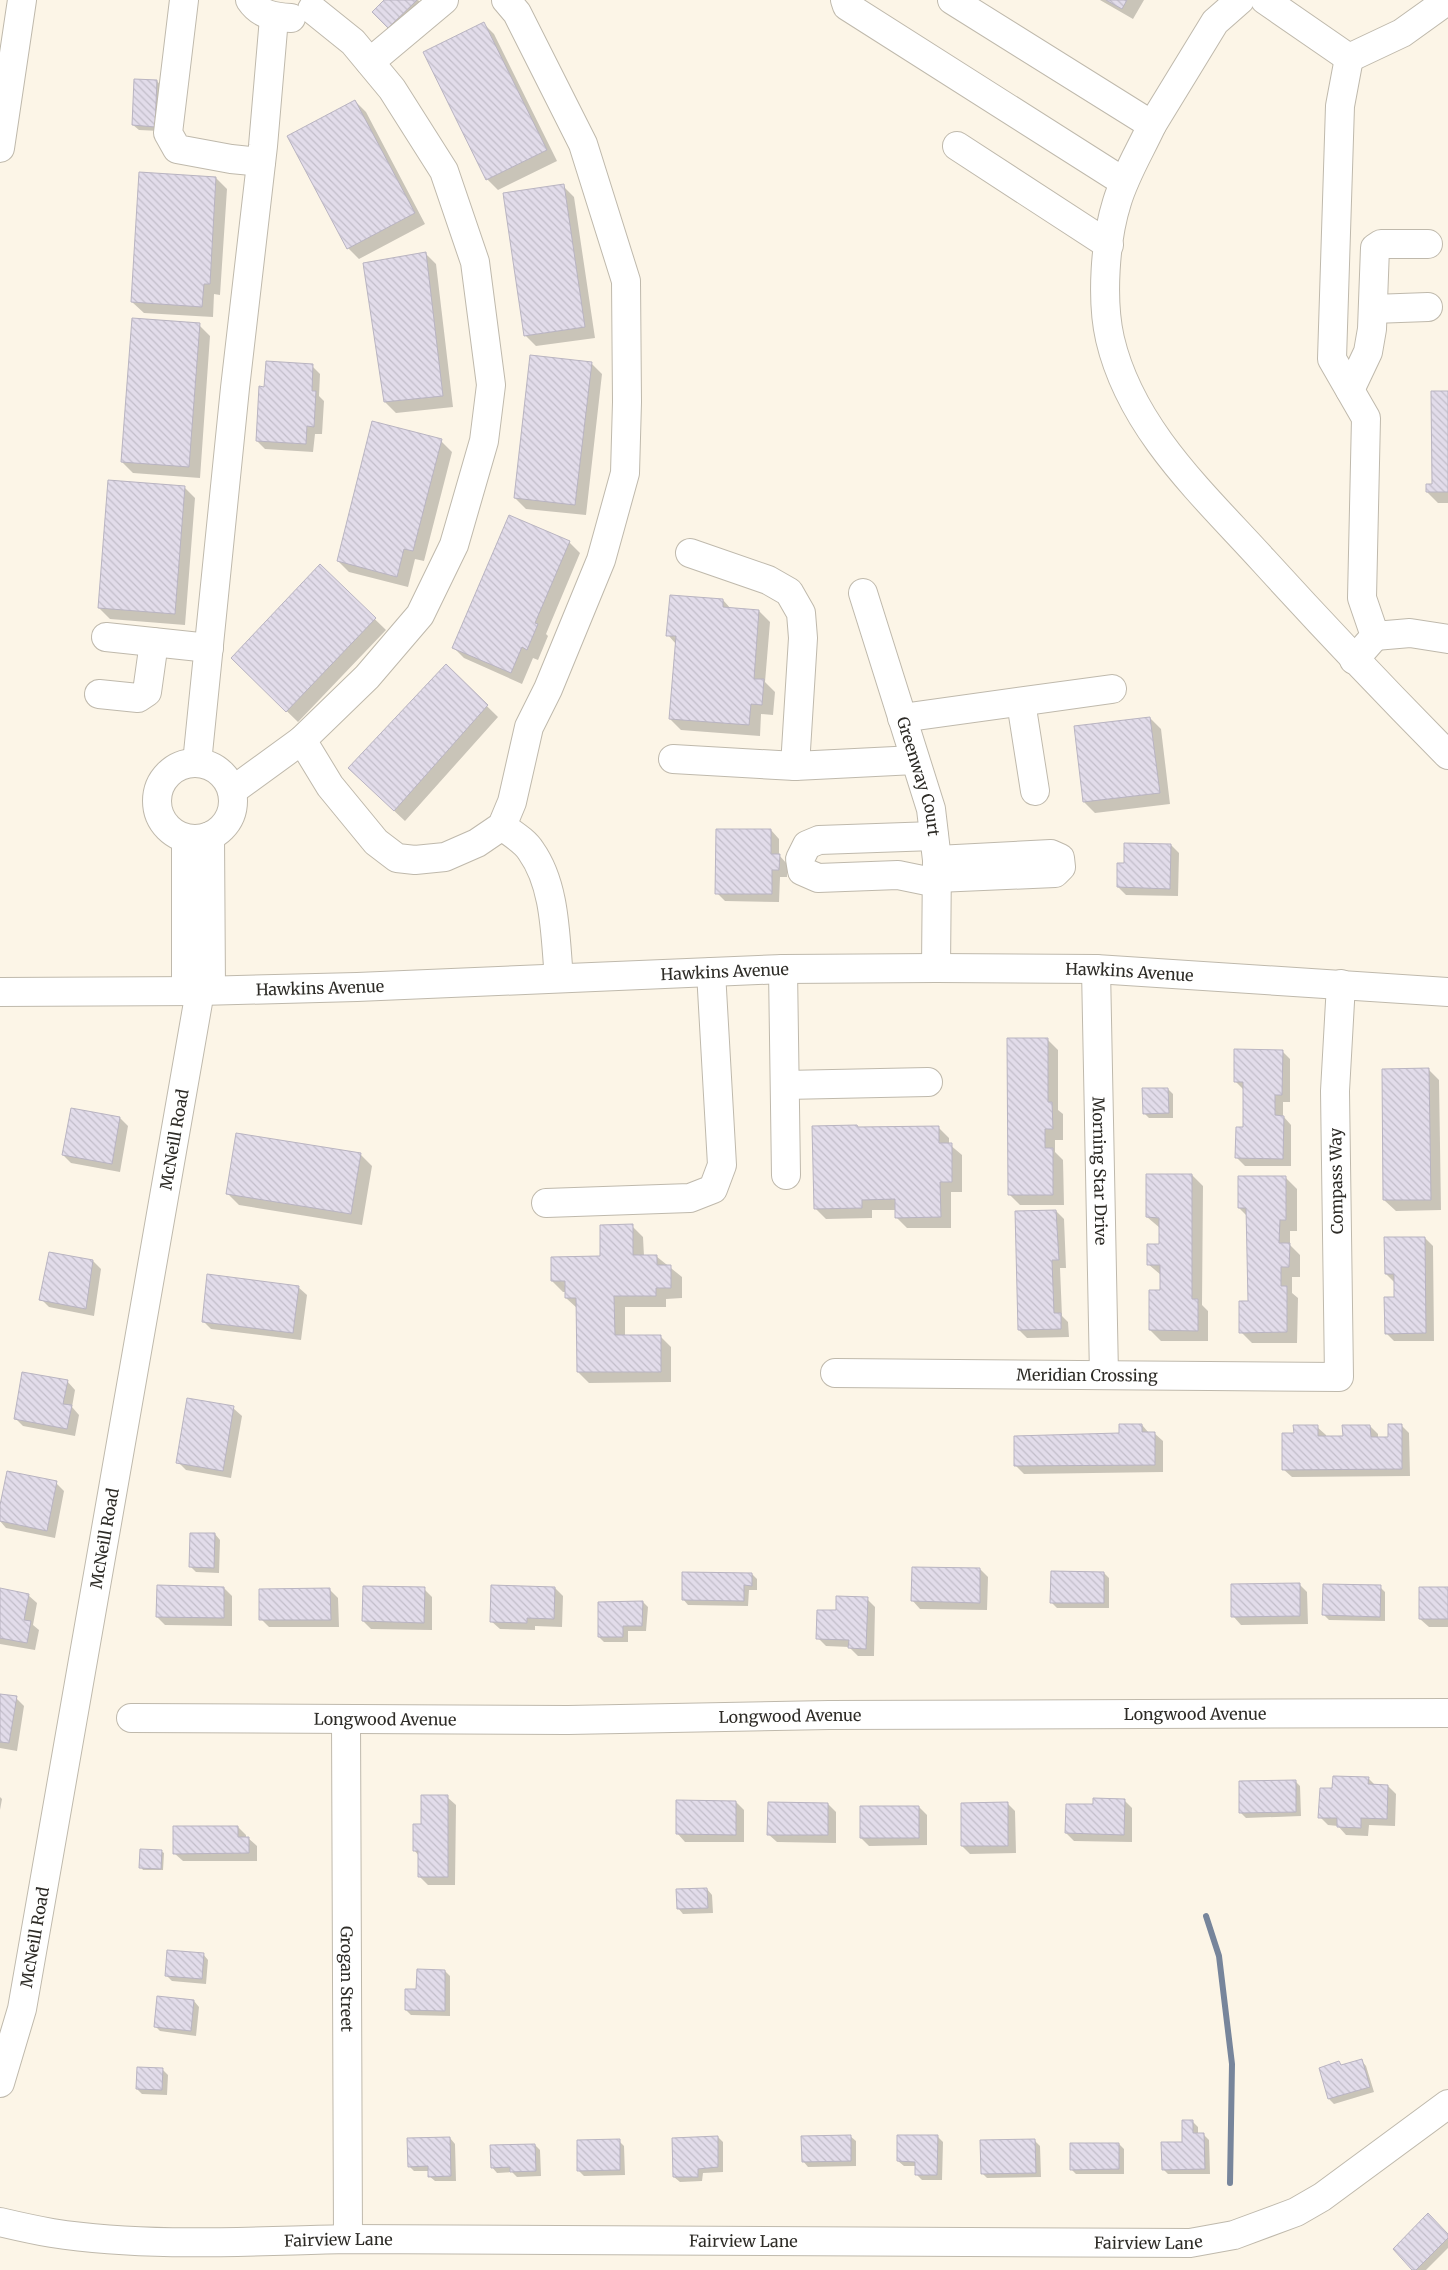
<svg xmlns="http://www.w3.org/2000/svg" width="1448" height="2270" font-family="Merriweather,serif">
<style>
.shadow{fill:#0003}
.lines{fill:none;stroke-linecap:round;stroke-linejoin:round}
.stream{stroke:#77859b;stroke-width:6}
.building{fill:url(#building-back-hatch);stroke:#b9b4c1}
.minor-casing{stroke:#bfb9ac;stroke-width:30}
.major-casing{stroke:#bfb9ac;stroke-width:30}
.highway-casing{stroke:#bfb9ac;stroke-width:30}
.minor{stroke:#fff;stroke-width:28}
.major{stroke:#fff;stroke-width:28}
.highway{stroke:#fff;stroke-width:28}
.labels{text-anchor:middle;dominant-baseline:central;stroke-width:4;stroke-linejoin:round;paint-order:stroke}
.street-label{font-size:16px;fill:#2d2b26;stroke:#fff}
</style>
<defs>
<pattern id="building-back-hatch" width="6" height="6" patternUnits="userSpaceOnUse" patternTransform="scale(1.25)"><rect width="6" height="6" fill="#e2dcea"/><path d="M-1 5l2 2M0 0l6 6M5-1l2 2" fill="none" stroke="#c2bdc9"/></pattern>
</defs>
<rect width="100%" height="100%" fill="#fcf5e7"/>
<path class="shadow" d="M386,0H418L423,5L394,33L373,12Z
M1100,0H1144L1133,19Z
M483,23L494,34L557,161L498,190L487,179L425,53Z
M157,81L162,87L160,131L139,130L133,125Z
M355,101L366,112L425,224L359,259L348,248L289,137Z
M216,178L227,189L220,295L214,294L213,317L144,313L132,302Z
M563,186L574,197L595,338L536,346L525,335Z
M425,253L436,264L453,407L396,413L385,402Z
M199,325L210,336L200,478L133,473L122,462Z
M591,363L602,374L586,515L526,509L515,498Z
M312,366L320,374L319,396L324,401L322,434H315L313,452L265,449L257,441L265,388Z
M1448,392V503H1438L1427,492L1433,485Z
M441,441L452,452L424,561L415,559L408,587L349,572L338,561Z
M184,487L195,498L185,625L110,619L99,608Z
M569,542L580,553L546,634L548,636L538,660L533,658L522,684L464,658L453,647Z
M320,566L386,630L298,722L232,658Z
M723,600L731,609L759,611L770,622L765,682L775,692L773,715L761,714L760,736L681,730L670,719L676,644L668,635Z
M446,666L498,717L405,821L360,779Z
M1150,718L1161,729L1170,804L1095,813L1084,802Z
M771,830L779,839V855L787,864V877H780L779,902L725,901L717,893Z
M1171,845L1179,853L1178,896L1126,895L1118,887L1125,865Z
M1047,1039L1058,1050V1110L1063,1114V1140H1055V1152L1063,1160L1064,1205H1020L1009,1194Z
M1282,1051L1290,1059V1102H1283V1116L1291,1125V1166H1245L1237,1158L1244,1128V1090L1235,1081Z
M1428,1069L1439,1080L1441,1210L1396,1211L1384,1200Z
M1168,1089L1173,1094V1118H1149L1144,1113Z
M120,1118L128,1126L120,1172L71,1163L63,1155Z
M938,1127L949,1138V1144L962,1155V1192H951V1228H907L896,1217V1210H872V1218L826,1219L815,1208Z
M361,1155L372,1166L362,1225L239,1205L228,1194Z
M1192,1175L1203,1186L1202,1305L1208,1311V1341H1161L1150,1330L1161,1292V1275L1148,1264L1160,1245V1228L1147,1217Z
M1286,1178L1297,1189V1231H1290V1245L1300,1255V1277H1292V1293L1298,1298L1297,1343H1252L1241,1332L1250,1302L1247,1216L1239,1208Z
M1056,1211L1064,1219L1066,1268H1060L1062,1316L1068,1322L1069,1337L1027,1338L1019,1330Z
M632,1226L643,1237L644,1256H656L682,1277V1298L666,1299V1307H625V1336H660L671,1347V1382L589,1383L578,1372V1309L566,1298V1292H563L552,1281L602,1258Z
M1425,1238L1433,1246L1434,1341H1394L1386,1333L1395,1298L1394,1282L1386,1274Z
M93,1261L101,1269L94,1316L49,1307L41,1299Z
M298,1287L307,1295L301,1340L211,1329L203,1321Z
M67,1381L75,1390L72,1407L79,1415L75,1436L23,1426L15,1418Z
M233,1408L242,1416L231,1478L186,1470L178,1462Z
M1142,1425L1149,1433H1154L1163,1441V1472L1024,1474L1015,1465L1120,1434Z
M1401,1425L1409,1433L1410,1476L1292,1477L1283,1469L1295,1434L1317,1427L1326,1435V1438L1344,1437L1370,1426L1378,1434V1438H1389Z
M56,1483L64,1491L55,1538L6,1528L0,1521V1511Z
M215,1534L220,1540L219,1573L196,1572L191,1567Z
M980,1569L988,1577L987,1610L920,1609L912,1600Z
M1104,1573L1109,1578V1608H1057L1052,1603Z
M752,1574L757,1579V1590H749L748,1606L688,1605L683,1599Z
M1299,1584L1307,1592L1308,1624L1241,1625L1233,1616Z
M1380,1587L1385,1592V1621L1329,1620L1324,1615Z
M224,1588L232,1596V1626L165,1625L157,1617Z
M555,1588L563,1596L562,1627L535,1626V1630L500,1629L491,1621Z
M1448,1588V1627H1429L1420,1619Z
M0,1589L28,1595L37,1603L33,1625L39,1630L35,1650L0,1644Z
M424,1589L432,1597V1630L371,1629L363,1621Z
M330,1590L338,1598L339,1627H269L261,1619Z
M867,1599L875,1607L874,1656H858L849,1647L826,1646L818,1638L837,1611Z
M643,1602L648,1607L646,1631H628V1642H604L599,1637Z
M0,1695L16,1698L24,1706L17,1751L0,1748Z
M1368,1778L1376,1786H1388L1396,1794L1395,1826L1369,1825L1368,1836L1346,1835L1338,1826L1328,1825L1320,1817L1333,1790Z
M1295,1781L1300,1786L1301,1816L1246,1818L1241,1813Z
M0,1797L2,1799L0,1810Z
M447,1797L456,1805L455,1885H428L419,1876V1856L414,1850L422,1825Z
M1124,1800L1132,1808V1842L1074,1841L1066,1833L1094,1806Z
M736,1802L744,1810V1842H685L677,1833Z
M1007,1803L1015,1811L1016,1853L970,1854L962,1846Z
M828,1804L836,1812V1843L777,1842L768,1834Z
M919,1807L927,1815V1845L869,1846L861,1838Z
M238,1827L246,1835V1838H248L257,1846V1861H183L174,1853Z
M161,1851L164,1853L163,1870H143L141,1867Z
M707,1889L712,1895L713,1913L683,1914L678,1908Z
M203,1954L208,1960L206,1984L172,1981L166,1975Z
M445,1971L450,1976V2016L411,2015L406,2010L418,1990Z
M194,2001L199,2007L196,2036L160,2031L155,2026Z
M1361,2060L1366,2066L1374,2092L1334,2104L1329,2099L1320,2068L1339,2063L1342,2066Z
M162,2069L168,2075L167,2095L142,2094L137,2089Z
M1192,2121L1198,2127V2135H1204L1209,2140L1210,2174H1168L1163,2169L1183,2143Z
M850,2136L856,2141V2166L808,2167L803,2161Z
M718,2137L723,2142V2172L703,2173L702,2181L680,2182L674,2177Z
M938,2137L943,2142L942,2180H922L917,2175V2166H904L898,2161Z
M450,2138L455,2144L456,2181H435L429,2176V2171H414L409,2166Z
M619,2141L624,2146L625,2175L584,2176L579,2171Z
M1035,2141L1040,2146L1041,2177L987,2178L982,2173Z
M1119,2144L1124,2149V2174H1076L1071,2169Z
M535,2145L540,2150L541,2176L517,2177L512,2172L497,2173L492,2167Z
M1448,2235V2248L1426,2270H1414Z"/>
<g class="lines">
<path class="stream" d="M1206,1916L1219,1956L1232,2064L1230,2183"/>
</g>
<path class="building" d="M384,0H417L388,28L372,12Z
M1106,0H1127L1122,9Z
M484,22L547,150L486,180L423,52Z
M134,79L157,80L155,127L132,125Z
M355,100L415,213L347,249L287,136Z
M139,172L216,177L210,284H204L202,307L131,302Z
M564,184L585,327L524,336L503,193Z
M426,252L443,396L384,402L363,263Z
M132,318L200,323L189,467L121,462Z
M530,355L592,362L575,505L514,498Z
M266,361L313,364L312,391H316L314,427L307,426L306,444L256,441L259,386L264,387Z
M1431,391H1448V492H1426V484H1432Z
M372,421L442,439L413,551L404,549L397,577L337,561Z
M108,480L185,486L175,614L98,608Z
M509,515L570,541L535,623L538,624L527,650L522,647L511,673L452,648Z
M320,564L376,618L286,712L231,658Z
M670,595L723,599V607L759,610L754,679H764L762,705L751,704L749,725L669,719L676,636H666Z
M446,664L488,705L394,811L348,768Z
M1150,717L1160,793L1083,802L1074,726Z
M716,829H771V854H780L779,870H772V894H715Z
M1124,843L1171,844L1170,889L1117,887V863H1124Z
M1007,1038H1048V1102H1052L1053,1129H1045V1148H1053V1195H1008Z
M1234,1049L1283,1050L1282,1095H1275V1115L1284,1116L1283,1159L1235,1158L1236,1127H1243V1082H1234Z
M1429,1068L1431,1200H1383L1382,1069Z
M1142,1088H1168L1169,1113L1143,1114Z
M71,1108L120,1117L112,1164L62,1155Z
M857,1125L858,1127L939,1126V1143H952V1182H940L941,1217L895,1218V1199L862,1200V1208L814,1209L812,1126Z
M236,1133L361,1153L351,1214L226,1194Z
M1146,1174H1192V1299H1198V1331L1149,1330V1290H1160V1265H1147V1244H1159V1218L1146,1217Z
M1238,1176H1286V1220H1280L1279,1243H1290L1289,1267H1281V1286H1287V1332L1239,1333V1301H1248L1246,1208H1238Z
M1056,1210L1059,1260H1052L1054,1313H1061V1329L1018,1330L1015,1211Z
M633,1224V1255H657V1265H671V1288H656V1296H614L615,1335H661V1372H577L576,1298H565V1281H551V1257L600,1256V1225Z
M1384,1237H1425L1426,1333L1385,1334L1384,1297H1394V1274H1385Z
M49,1252L93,1260L86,1309L39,1300Z
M207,1274L299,1286L293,1333L202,1322Z
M22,1372L68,1380L63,1404L72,1405L67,1429L14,1419Z
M187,1398L234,1406L223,1471L176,1463Z
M1119,1424H1142V1432H1155V1465L1014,1466V1436L1119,1433Z
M1388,1424H1402V1469L1282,1470V1433H1294L1293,1425H1318V1436H1343L1342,1425H1370L1371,1437H1388Z
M7,1471L57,1481L47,1531L0,1521V1505Z
M190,1533H215L214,1568L189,1567Z
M912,1567L980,1568V1603L911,1601Z
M1051,1571L1104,1572V1603H1050Z
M682,1572L752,1573V1586L744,1585V1601L682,1600Z
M1300,1583V1616L1231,1617V1584Z
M1323,1584L1381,1585L1380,1617L1322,1615Z
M157,1585L224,1587V1618L156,1617Z
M491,1585L555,1587L554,1619L527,1618V1623L490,1622Z
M363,1586L425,1587L424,1623L362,1621Z
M1419,1587H1448V1619H1419Z
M0,1588L29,1594L24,1620L31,1621L27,1643L0,1638Z
M330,1588L331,1620H259V1589Z
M836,1596L868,1597L866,1649L848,1648L849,1640L816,1639L817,1610H836Z
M643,1601L642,1626H623V1637H598V1602Z
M0,1694L17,1696L9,1743L0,1742Z
M1333,1776L1369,1777L1368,1784L1388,1785L1387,1819L1361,1818V1828L1337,1827V1818H1318L1320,1788H1332Z
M1296,1780V1812L1239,1813V1781Z
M421,1795H448V1877H418V1851H413V1824H421Z
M1093,1798L1125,1799L1124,1835L1065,1833L1066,1804H1093Z
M676,1800L736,1801V1835L676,1834Z
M768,1802L828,1803V1835H767Z
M1008,1802V1846H961V1803Z
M860,1806H919V1838H860Z
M173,1826H238V1837H249V1853L173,1854Z
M140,1849L162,1850L161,1869L139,1868Z
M707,1888L708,1908L677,1909L676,1889Z
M167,1950L204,1953L202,1979L165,1976Z
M417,1969L445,1970V2011L405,2010V1989H416Z
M157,1996L194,2000L191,2031L154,2027Z
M1362,2059L1370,2087L1328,2099L1319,2068L1339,2061L1341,2065Z
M137,2067L163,2068L162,2090L136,2089Z
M1182,2120H1193V2133H1204L1205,2169L1162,2170L1161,2142H1182Z
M851,2135V2161L802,2162L801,2136Z
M897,2135H938L937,2175H915V2162L897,2161Z
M718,2136V2167L698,2169V2177H673L672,2138Z
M450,2137L451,2176L428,2177V2166L408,2167L407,2138Z
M620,2139V2170L577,2171V2140Z
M1035,2139L1036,2173L981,2174L980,2140Z
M1070,2143H1119V2169L1070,2170Z
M535,2144L536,2171L510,2172V2167L491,2168L490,2145Z
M1428,2213L1448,2234V2238L1416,2270H1412L1393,2249Z"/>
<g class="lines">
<defs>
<g id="minor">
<path d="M184,0L168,133L177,149L231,159L261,162"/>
<path d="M250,0C260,15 274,17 291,18"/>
<path d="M845,0L847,6L1124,182"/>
<path d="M952,0L1152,125C1140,151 1125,175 1117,202C1105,240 1101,300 1110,339C1131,429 1203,494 1263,560C1324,627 1385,691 1448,755"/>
<path d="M1265,0L1349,58"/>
<path d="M1349,58L1340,106L1332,359L1366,418L1362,598L1375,636L1354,660"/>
<path d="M1349,58L1402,33L1448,0"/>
<path d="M370,62L444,0"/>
<path d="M1152,125L1215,22L1240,0"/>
<path d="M957,146L1109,245"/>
<path d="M1373,309L1428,307"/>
<path d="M1350,390L1368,352L1372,329L1375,248L1381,244H1428"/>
<path d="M690,553L768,580L789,592L801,613L803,638L795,766"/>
<path id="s1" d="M863,593L931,809L937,860L936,968"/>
<path d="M1375,636L1410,633L1448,639"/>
<path d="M106,637L209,648"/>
<path d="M99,694L138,698L147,692L154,642"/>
<path d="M1021,702L1035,791"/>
<path d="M902,718L1112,689"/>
<path d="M302,740L330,786L376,842L397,858L415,860L445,857L477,843L502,826L512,802L529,727L548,689L601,560L625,473L627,402L626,281L583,144L517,13L506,0"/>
<path d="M673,759L795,766L915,760"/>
<circle cx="195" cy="801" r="38"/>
<path d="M197,763L235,388L263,146L274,18"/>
<path d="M232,791L302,740L367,677L420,615L454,545L484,441L491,385L475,262L444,171L392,89L353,42L312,9"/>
<path d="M502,826C511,833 525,841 531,851C556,886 555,937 559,978"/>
<path d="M210,836L211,990"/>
<path d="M934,836L819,840L807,845L800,859L802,871L818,878L898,875L937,883"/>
<path d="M937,860L1051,854L1060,858L1061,867L1055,873L937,878"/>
<path d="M783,969L786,1175"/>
<path id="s2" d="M1096,969L1104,1375"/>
<path d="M186,991V839"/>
<path d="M785,1085L928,1082"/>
<path d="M546,1203L690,1198L713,1189L722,1165L711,972"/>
<path id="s3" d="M835,1373L1339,1377L1335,1091L1341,984"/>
<path id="s4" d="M131,1718L568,1720L829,1715L1448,1713"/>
<path id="s5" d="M346,1719L348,2239"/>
<path id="s6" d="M0,2083L22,2009L200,991"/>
<path id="s7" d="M0,2222C17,2226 35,2230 52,2233C149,2248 250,2241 348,2239L1190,2243L1234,2235L1296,2212L1322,2197L1448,2104"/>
</g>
<g id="major">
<path id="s8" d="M0,992L200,991L357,987L783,969L936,968L1096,969L1448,992"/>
</g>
<path id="highway" d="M0,148L22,0"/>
</defs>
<use href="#minor" class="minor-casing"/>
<use href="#major" class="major-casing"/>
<use href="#highway" class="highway-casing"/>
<use href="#minor" class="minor"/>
<use href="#major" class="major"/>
<use href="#highway" class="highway"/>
</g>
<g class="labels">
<g class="street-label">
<text stroke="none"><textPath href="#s1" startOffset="192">Greenway Court</textPath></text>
<text stroke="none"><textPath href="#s8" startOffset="725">Hawkins Avenue</textPath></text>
<text stroke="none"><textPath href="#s8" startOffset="1130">Hawkins Avenue</textPath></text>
<text stroke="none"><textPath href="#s8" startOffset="320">Hawkins Avenue</textPath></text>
<text stroke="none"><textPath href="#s6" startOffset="960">McNeill Road</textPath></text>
<text stroke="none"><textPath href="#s2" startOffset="202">Morning Star Drive</textPath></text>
<text transform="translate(1336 1181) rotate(-91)">Compass Way</text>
<text stroke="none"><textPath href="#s3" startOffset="252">Meridian Crossing</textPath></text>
<text stroke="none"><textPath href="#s6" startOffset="555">McNeill Road</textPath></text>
<text stroke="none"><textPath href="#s4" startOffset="1064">Longwood Avenue</textPath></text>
<text stroke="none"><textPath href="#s4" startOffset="659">Longwood Avenue</textPath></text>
<text stroke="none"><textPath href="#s4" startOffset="254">Longwood Avenue</textPath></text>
<text stroke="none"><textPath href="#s6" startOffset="150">McNeill Road</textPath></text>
<text stroke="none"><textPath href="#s5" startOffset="260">Grogan Street</textPath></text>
<text stroke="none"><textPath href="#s7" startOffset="340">Fairview Lane</textPath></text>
<text stroke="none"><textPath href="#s7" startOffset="745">Fairview Lane</textPath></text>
<text stroke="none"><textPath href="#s7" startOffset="1150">Fairview Lane</textPath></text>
</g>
</g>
</svg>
